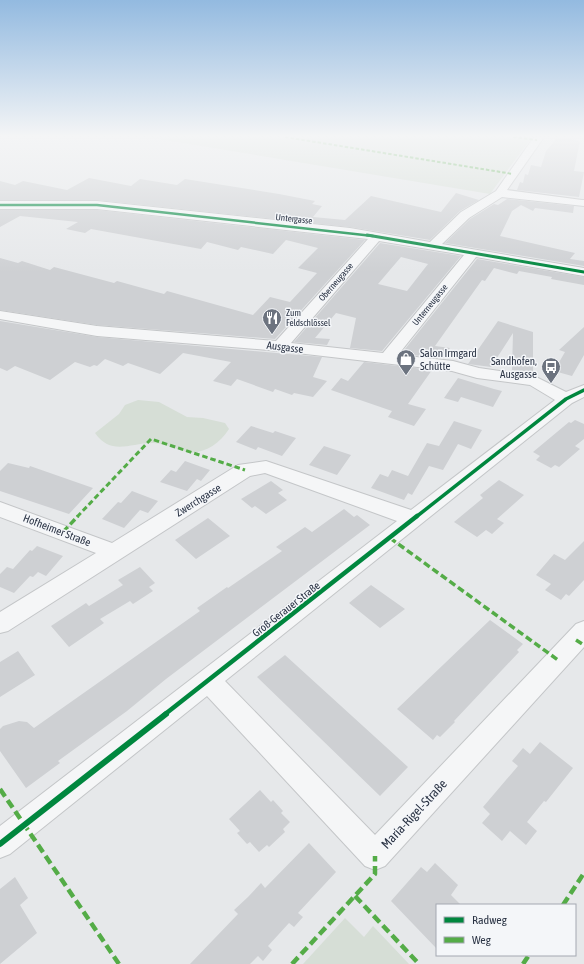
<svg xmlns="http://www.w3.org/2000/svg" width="584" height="964" font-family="'Asap Condensed',sans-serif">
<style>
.green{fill:#d6ded6}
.building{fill:#ced0d3;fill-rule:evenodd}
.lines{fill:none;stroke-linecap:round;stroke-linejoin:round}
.street-casing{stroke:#c4c6c8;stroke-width:2}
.street{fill:#f5f6f7;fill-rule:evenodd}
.quiet-far3{stroke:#54ac47;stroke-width:2;stroke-dasharray:3.5 2;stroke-linecap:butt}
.quiet-far2{stroke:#54ac47;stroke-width:3;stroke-dasharray:5.5 3;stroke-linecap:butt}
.quiet-far1{stroke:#54ac47;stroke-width:3.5;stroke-dasharray:7 3.5;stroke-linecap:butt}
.quiet{stroke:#54ac47;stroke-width:4.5;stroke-dasharray:9 4.5;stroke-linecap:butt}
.cycleway-far4-casing{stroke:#f4f6f9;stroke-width:4}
.cycleway-far3-casing{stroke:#f4f6f9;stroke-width:5}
.cycleway-far2-casing{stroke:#f4f6f9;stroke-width:6}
.cycleway-far1-casing{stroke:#f4f6f9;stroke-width:7}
.cycleway-casing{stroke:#f4f6f9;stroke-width:8}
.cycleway-far4{stroke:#00873e;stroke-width:2.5}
.cycleway-far3{stroke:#00873e;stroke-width:3}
.cycleway-far2{stroke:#00873e;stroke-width:3.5}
.cycleway-far1{stroke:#00873e;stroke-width:4.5}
.cycleway{stroke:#00873e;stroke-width:6}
.labels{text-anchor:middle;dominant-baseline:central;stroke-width:3;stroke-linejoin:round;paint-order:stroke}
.far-street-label{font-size:9px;fill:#2b3445;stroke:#f4f6f9}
.far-poi-label{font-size:9px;fill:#2b3445;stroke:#f4f6f9;text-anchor:start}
.street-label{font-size:11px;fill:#2b3445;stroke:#f4f6f9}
.poi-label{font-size:11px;fill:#2b3445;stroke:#f4f6f9;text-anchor:start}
.near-street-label{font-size:13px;fill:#2b3445;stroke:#f4f6f9}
</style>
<rect width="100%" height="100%" fill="#e6e8ea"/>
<path class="green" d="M147,137H532L490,194Z
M138,400L159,402L187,417L203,418L225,423L229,429C220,443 207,452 190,453C179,450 166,444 154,443C131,442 112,457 95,433L119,414L125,405Z
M345,918L364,937L373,926L409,964H303Z"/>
<path class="building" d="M558,137L580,141L574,171L584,172L579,197L517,190L520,182L523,183L525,174L528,175L531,165L541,167L546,151Z
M89,178L131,186L140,179L177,185L185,179L279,194L315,201L312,204L322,206L313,217L345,220L371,196L441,212L456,193L479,200L460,211L430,240L350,227L97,200H0V181L15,185L23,181L67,190Z
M507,199L574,206L573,213L535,208L533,211L521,205L512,211L500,236L575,253L570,259L584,261V266L445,243L470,219L494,204L498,205Z
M0,210H97L365,240L275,339L97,325L0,310V258L18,263L22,261L50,270L54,267L114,283L117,281L164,294L167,291L253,315L270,297L290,302L317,273L298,268L318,248L286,240L273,254L241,247L238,250L207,242L201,249L91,229L85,233L66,229L78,222L20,216L0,227Z
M380,243L461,256L382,351L350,348L356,318L336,313L315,338L330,339L327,345L294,342ZM401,257L428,264L407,291L378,284Z
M477,259L584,277V285L551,279L552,277L519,271L517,274L494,268L485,281L482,280L435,346L450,348L442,358L401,354Z
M0,321L97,337L322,357L313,377L327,381L313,397L294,393L292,395L275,389L273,392L237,379L231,386L213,381L231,362L183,353L160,374L128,363L123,366L105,359L97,366L94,365L90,367L75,362L50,380L15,366L7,371L0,368Z
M498,321L533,332V372L512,370L513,333L491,367L468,364Z
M584,327V355L572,376L554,371L565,352L559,350Z
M364,362L432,370L408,404L426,409L414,426L388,417L392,411L331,390L341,378L348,381Z
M458,378L494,389L502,391L493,407L461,397L458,402L444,398Z
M575,420L584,424V439L575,446L580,449L559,467L555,465L551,468L536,460L540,456L533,452L569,422L571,423Z
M454,421L482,430L471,449L458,444L443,470L429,466L412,495L408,493L404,500L371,488L380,474L388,477L392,470L408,476L427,443L439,446Z
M251,426L273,433L275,431L296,438L282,456L258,447L256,450L236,442Z
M324,446L351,455L337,475L309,465Z
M185,461L210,470L201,481L197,479L187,491L160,482L171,470L176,472Z
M8,463L29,468L30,466L93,488L69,514L0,491V471Z
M499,480L524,495L497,519L504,523L492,534L486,530L477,537L454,522L483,498L480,495Z
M271,481L283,490L278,493L287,500L266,514L255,506L252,508L241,499Z
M132,491L158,501L148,513L140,510L124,528L102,519L118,502L121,503Z
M344,509L354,517L357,515L370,525L166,679L127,711L58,761L60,763L26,788L0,751V729L3,726L19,721L27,722L34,728L200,611L197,608L227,587L228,588L282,551L276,547L305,527L312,532Z
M208,518L230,536L196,559L175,540Z
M584,541V580L569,596L566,594L561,600L545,590L551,584L536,575L554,554L565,560Z
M37,546L63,556L46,576L38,572L33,577L30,576L14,593L0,587V574L7,567L13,569L30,550L32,551Z
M140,567L155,583L149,587L153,591L133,604L130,601L100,619L104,623L69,647L51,626L86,603L89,606L123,585L118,580Z
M371,585L405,609L380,628L349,603Z
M490,620L523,644L517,650L519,652L454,721L455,722L440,737L437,735L433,740L397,709Z
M18,651L35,675L0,697V662Z
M285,655L408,767L380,796L257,677Z
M540,742L573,768L546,802L544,801L527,822L537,831L526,845L510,831L502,841L482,823L490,814L483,807L518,766L512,761L523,748L530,754Z
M260,790L271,802L273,800L283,811L281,813L290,822L283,829L285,832L269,847L267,845L259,852L250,842L247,844L237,833L240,831L229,819Z
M309,843L336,872L298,913L303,917L294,927L289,923L268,946L272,950L263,961L258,956L250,964H190L238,914L234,910L248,897L261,883L265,888Z
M435,863L458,885L451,895L461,905H437V949L391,901L421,867L427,872Z
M15,877L28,898L20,905L37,933L0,964V889Z"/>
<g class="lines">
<defs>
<path id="street" d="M534,137H544L507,190L582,200H584V206L502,197L469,218L442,244L584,268V276L476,257L398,355L453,361L479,368L534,376L566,392L584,385V397L572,403L225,681L375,835L576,624L584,621V647L385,866L375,870L365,866L207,696L10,854L0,858V826L397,521L265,473L250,476L8,631L0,633V612L96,553L0,517V502L112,543L238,465L266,461L411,510L555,400L530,385L477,378L452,371L280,351L97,336L0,319V311L97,326L276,341L368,239L97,209H0V201H97L350,228L430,242L461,212L496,191ZM379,241L464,255L383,353L291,343Z"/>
</defs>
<use href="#street" class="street-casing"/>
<use href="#street" class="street"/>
<path class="quiet-far3" d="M285,137L513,174
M513,137L537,140"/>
<path class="quiet-far2" d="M77,517L151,439L245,470"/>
<path class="quiet-far1" d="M63,532L78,516
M390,538L558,660
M576,640L584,645"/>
<path class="quiet" d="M0,789L119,964
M355,896L419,964
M563,905L584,873
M292,964L375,874V856
M523,964L529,955"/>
<defs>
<path id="cycleway-far4" d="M0,205H97L373,236"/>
<path id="cycleway-far3" d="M367,235L584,272"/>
<path id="cycleway-far2" d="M416,517L566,399L584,390"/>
<path id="cycleway-far1" d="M164,715L417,516"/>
<path id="cycleway" d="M0,844L166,714"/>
</defs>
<use href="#cycleway-far4" class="cycleway-far4-casing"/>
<use href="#cycleway-far3" class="cycleway-far3-casing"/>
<use href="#cycleway-far2" class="cycleway-far2-casing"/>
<use href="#cycleway-far1" class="cycleway-far1-casing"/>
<use href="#cycleway" class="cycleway-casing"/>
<use href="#cycleway-far4" class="cycleway-far4"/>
<use href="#cycleway-far3" class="cycleway-far3"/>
<use href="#cycleway-far2" class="cycleway-far2"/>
<use href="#cycleway-far1" class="cycleway-far1"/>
<use href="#cycleway" class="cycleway"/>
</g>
<linearGradient id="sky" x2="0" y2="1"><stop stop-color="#93bae0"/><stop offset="0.5" stop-color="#f4f5f6"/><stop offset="1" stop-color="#f4f5f6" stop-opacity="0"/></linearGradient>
<rect width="584" height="272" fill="url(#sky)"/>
<defs>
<symbol id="restaurant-pin" viewBox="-11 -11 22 30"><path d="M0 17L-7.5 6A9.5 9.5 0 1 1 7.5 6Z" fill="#6c737f" stroke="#f4f6f9"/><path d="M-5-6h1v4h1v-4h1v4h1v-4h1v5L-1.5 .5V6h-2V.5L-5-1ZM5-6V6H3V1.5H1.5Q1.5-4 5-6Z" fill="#fff"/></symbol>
<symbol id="shop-pin" viewBox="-11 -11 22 30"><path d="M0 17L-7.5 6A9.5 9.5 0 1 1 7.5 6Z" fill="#6c737f" stroke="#f4f6f9"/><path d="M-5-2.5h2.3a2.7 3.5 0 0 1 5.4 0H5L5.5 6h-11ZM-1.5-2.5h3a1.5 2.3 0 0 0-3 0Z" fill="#fff"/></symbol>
<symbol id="bus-pin" viewBox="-11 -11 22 30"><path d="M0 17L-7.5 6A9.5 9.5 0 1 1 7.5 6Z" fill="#6c737f" stroke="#f4f6f9"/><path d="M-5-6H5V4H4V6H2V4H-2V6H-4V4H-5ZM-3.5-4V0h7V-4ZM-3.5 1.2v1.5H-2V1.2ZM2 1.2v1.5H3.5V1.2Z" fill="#fff"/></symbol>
</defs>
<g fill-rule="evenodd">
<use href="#restaurant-pin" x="261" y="307" width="22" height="30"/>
<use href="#shop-pin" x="395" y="348" width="22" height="30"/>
<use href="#bus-pin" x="540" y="356" width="22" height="30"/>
</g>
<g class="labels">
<g class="far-street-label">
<text transform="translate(294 219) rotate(6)">Untergasse</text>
<text transform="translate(336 282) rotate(-49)">Oberneugasse</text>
<text transform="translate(430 305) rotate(-51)">Unterneugasse</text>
</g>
<g class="far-poi-label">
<text x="286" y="313">Zum<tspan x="286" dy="10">Feldschlössel</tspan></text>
</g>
<g class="street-label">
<text transform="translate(285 347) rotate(7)">Ausgasse</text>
<text transform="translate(198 500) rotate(-32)">Zwerchgasse</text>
<text transform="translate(57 530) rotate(21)">Hofheimer Straße</text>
<text transform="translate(286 609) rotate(-38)">Groß-Gerauer Straße</text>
</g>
<g class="poi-label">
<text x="420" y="353">Salon Irmgard<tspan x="420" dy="13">Schütte</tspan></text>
<text x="537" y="361" text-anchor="end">Sandhofen,<tspan x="537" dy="13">Ausgasse</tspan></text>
</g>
<g class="near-street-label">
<text transform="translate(414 814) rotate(-47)">Maria-Rigel-Straße</text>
</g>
</g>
<rect x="436" y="904" width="140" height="52" fill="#f4f6f9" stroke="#a4a8b1"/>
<rect x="444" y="917" width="20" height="6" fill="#00873e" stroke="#a4a8b1"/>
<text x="472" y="924" font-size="12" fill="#2b3445">Radweg</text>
<rect x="444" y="937" width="20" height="6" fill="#54ac47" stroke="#a4a8b1"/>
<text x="472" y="944" font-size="12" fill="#2b3445">Weg</text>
</svg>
